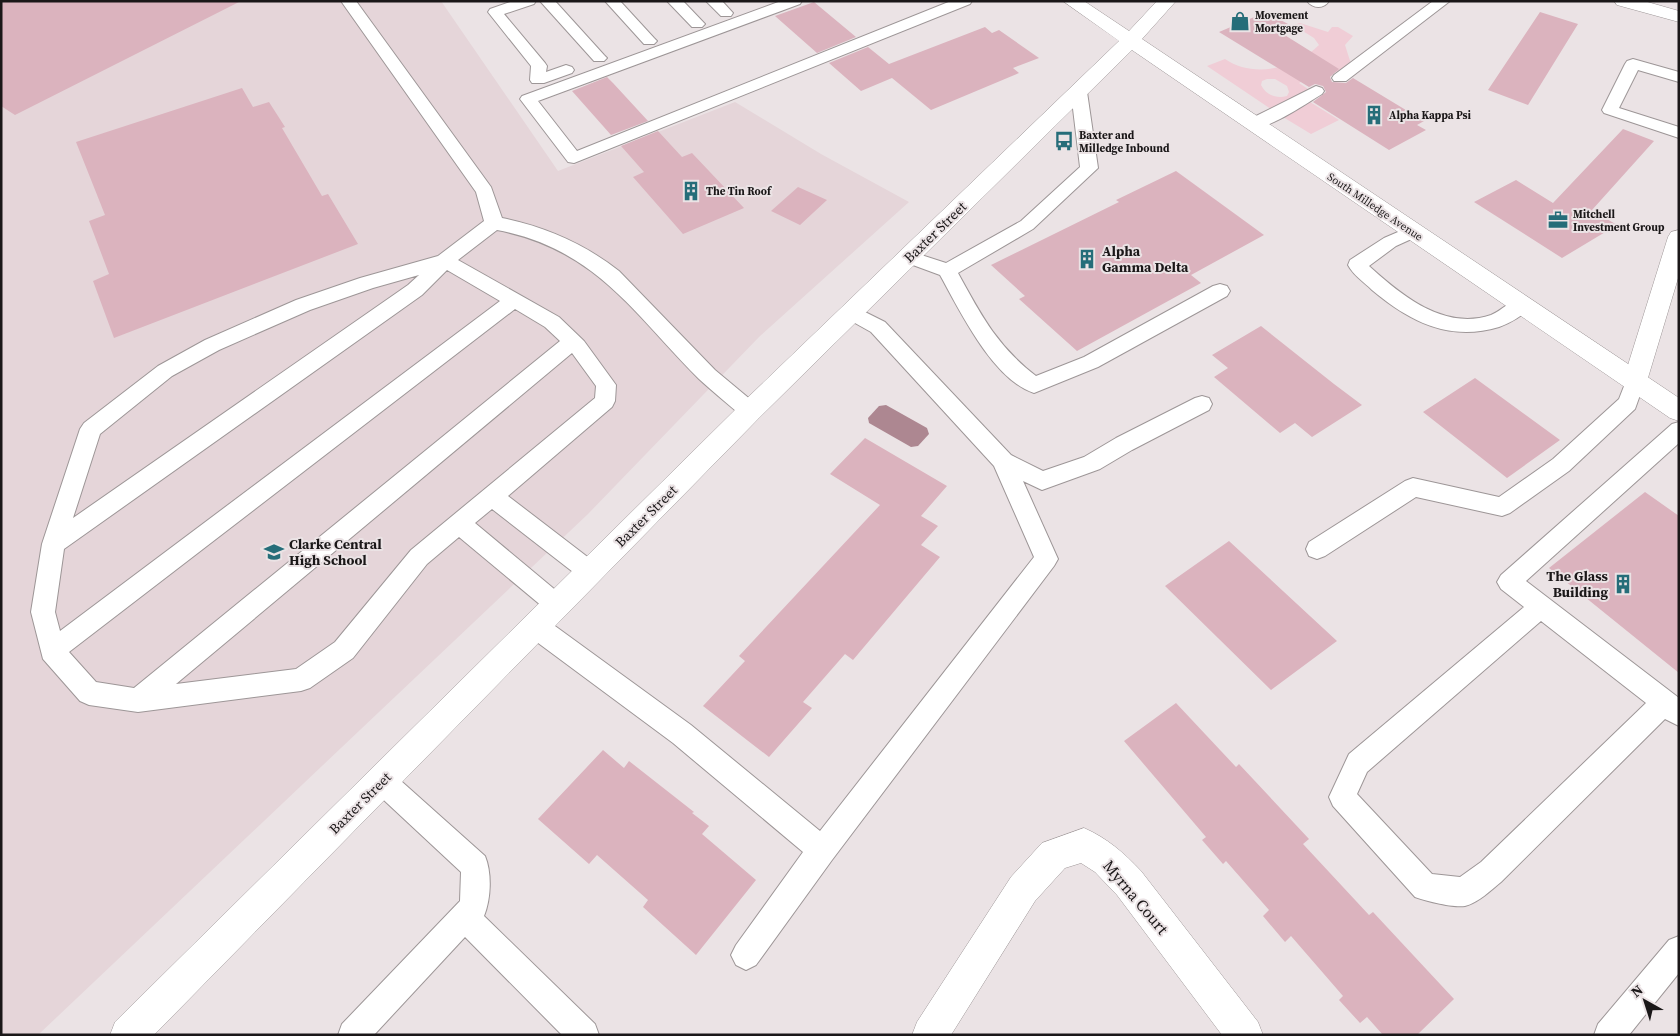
<svg xmlns="http://www.w3.org/2000/svg" width="1680" height="1036" font-family="'Source Serif 4',serif">
<style>
.built{fill:#e5d5d9}
.green{fill:#f0cdd6;fill-rule:evenodd}
.water{fill:#ad8791}
.building{fill:#dbb3be}
.lines{fill:none;stroke-linecap:round;stroke-linejoin:round}
.service-casing{stroke:#9d9697;stroke-width:2}
.minor-casing{stroke:#9d9697;stroke-width:1}
.secondary-casing{stroke:#9d9697;stroke-width:1}
.service{fill:#fff;fill-rule:evenodd}
.minor{fill:#fff;fill-rule:evenodd}
.secondary{fill:#fff;fill-rule:evenodd}
.labels{text-anchor:middle;dominant-baseline:central;stroke-width:4;stroke-linejoin:round;paint-order:stroke}
.far-poi-label{font-size:11px;font-weight:bold;fill:#1a1718;stroke:#ebe3e5;text-anchor:start}
.far-street-label{font-size:11px;fill:#1a1718;stroke:#ebe3e5}
.street-label{font-size:14px;fill:#1a1718;stroke:#ebe3e5}
.poi-label{font-size:14px;font-weight:bold;fill:#1a1718;stroke:#ebe3e5;text-anchor:start}
.near-street-label{font-size:16px;fill:#1a1718;stroke:#ebe3e5}
</style>
<rect width="100%" height="100%" fill="#ebe3e5"/>
<path class="built" d="M1,1H441L558,171L735,102L821,154L909,202L760,336L588,514L38,1035H1Z"/>
<path class="green" d="M1300,23L1328,32L1332,27H1338L1353,36L1345,45L1352,67L1343,74L1329,69L1299,83L1311,91L1274,111L1207,66L1225,59C1254,79 1296,68 1319,45L1314,38L1293,25ZM1267,79H1275L1287,86L1289,92L1287,96C1276,99 1266,95 1261,85L1262,81Z
M1310,102L1339,120L1311,134L1283,117Z"/>
<path class="water" d="M886,405L927,428L929,434L918,446L911,447L869,423L868,418L879,406Z"/>
<path class="building" d="M1,1H241L15,115L1,106Z
M814,2L856,37L817,53L775,16Z
M1266,12L1288,24L1283,34L1339,69L1330,77L1332,82L1346,83L1353,78L1424,121L1417,125L1426,130L1389,150L1313,102L1326,92L1323,86L1315,84L1309,87L1219,32Z
M1540,12L1578,24L1528,105L1488,90Z
M985,27L992,33L999,30L1039,58L1013,68L1019,73L931,110L892,78L861,91L829,63L868,47L889,64Z
M607,77L613,83L648,121L611,135L572,91Z
M242,88L253,107L269,102L285,127L282,128L322,196L328,194L358,244L114,338L93,281L109,274L89,221L105,215L76,142Z
M1623,129L1654,141L1592,210L1617,225L1562,258L1474,202L1516,180L1553,203Z
M658,131L682,157L692,153L744,208L683,234L633,177L644,172L621,146Z
M1176,171L1264,235L1191,275L1201,283L1077,351L1019,299L1025,296L991,265L1119,202L1116,200Z
M798,187L827,200L800,225L771,211Z
M1261,326L1334,384L1362,405L1312,437L1295,423L1280,433L1214,377L1228,368L1212,355Z
M1475,378L1560,440L1507,478L1423,412Z
M865,438L947,486L921,516L938,526L921,545L940,557L853,660L845,654L803,702L812,708L769,757L703,706L745,661L739,656L880,505L830,474Z
M1645,492L1679,516V673L1549,568Z
M1229,541L1337,641L1271,690L1165,586Z
M1176,703L1236,767L1239,764L1309,839L1303,844L1369,915L1373,912L1454,999L1417,1035H1383L1367,1017L1360,1023L1339,1000L1343,996L1291,936L1285,942L1263,916L1269,910L1226,861L1223,864L1202,840L1206,837L1124,741Z
M603,750L624,768L629,761L694,812L692,813L709,826L702,834L756,880L696,955L643,907L648,900L597,855L589,864L538,819Z"/>
<g class="lines">
<defs>
<path id="service" d="M341,1H356L491,187L502,218C546,227 583,243 619,271L715,370L757,405L760,411L757,417L750,419L743,417C728,404 713,392 699,379C633,313 596,249 497,230L458,260L559,317L584,341L616,385L615,401L612,407L508,496L598,565L602,572L598,579L590,582L582,579L492,509L475,523L565,598L569,605L565,612L557,615L549,612L459,537L427,564L353,658L310,688L301,691L138,712L89,705L80,701L43,659L31,612L42,544L80,429L84,423L158,366L205,340L296,300L360,278L438,256L484,221L476,192ZM447,270L500,301L60,631L55,612L64,549L422,295ZM419,275L408,285L73,518L100,434L172,376L219,350L310,310L373,288ZM515,309L545,327L560,341L134,688L96,682L69,652ZM572,353L596,386L595,398L411,550L335,642L296,669L176,684Z
M513,1H536L534,4L504,14L545,63L547,66L546,72L566,65L572,67L574,70L572,73L544,83H532L530,80L531,66L488,12L490,9Z
M540,1H555L604,55L607,58L604,61H594Z
M605,1H620L654,38L657,41L654,44H644Z
M667,1H683L705,24L702,27H692Z
M706,1H722L733,13L731,16H721Z
M781,1H802L800,4L538,101L577,151L951,1H972L970,4L574,163L568,162L520,99L522,96Z
M1307,1H1329C1324,9 1313,9 1307,1Z
M1433,1H1450L1346,81H1334L1332,78L1334,75Z
M1633,59L1679,72V82L1638,70L1619,108L1679,127V138L1604,113L1602,110L1625,64L1627,61Z
M1316,86L1322,88L1324,91L1322,94C1305,104 1266,132 1248,128L1246,124L1248,120Z
M1079,87L1085,89L1087,92L1098,168L1033,229L958,273C981,315 997,346 1036,376L1084,357L1213,286L1220,284L1227,286L1230,291L1227,296L1098,367L1034,393C993,380 960,311 940,275L902,261L900,257L902,253L909,251L946,263L1021,221L1080,167L1071,92L1073,89Z
M1412,226L1418,228L1421,232L1418,236L1396,246L1369,266C1401,295 1444,331 1491,315C1504,310 1512,296 1528,300L1531,305C1525,315 1510,323 1499,327C1450,342 1410,322 1372,290C1364,282 1353,275 1348,265L1350,260L1384,238Z
M853,306L885,322L1011,455L1043,471L1084,457L1116,438L1195,398L1202,396L1209,398L1212,404L1209,410L1132,450L1100,469L1042,490L1023,481L1058,559L1054,566L832,860L756,965L746,970L736,965L731,955L736,945L803,852L673,743L526,634L523,626L526,618L535,615L544,618L691,725L820,831L1034,557L994,466L871,332L846,318L843,313L846,308Z
M1635,373L1642,376L1645,381L1635,409L1569,471L1510,513L1502,516L1416,497L1325,556L1317,559L1309,556L1306,549L1309,542L1405,481L1413,478L1499,497L1553,459L1619,399L1628,376Z
M1679,422V443L1526,581L1679,698V726L1665,719L1501,882C1491,890 1478,903 1465,906C1454,908 1426,901 1415,897L1333,806L1329,797L1349,754L1524,607L1501,589L1497,582L1501,575L1672,424ZM1541,621L1646,703L1481,862L1460,877L1432,874L1357,794L1367,772Z
M382,768L391,772L485,856C492,873 491,899 484,916L595,1024L599,1035H562L465,937L374,1035H338L342,1024L460,901L461,872L373,790L369,781L373,772Z
M1679,936V973L1629,1035H1594L1598,1024L1669,940Z"/>
<path id="minor" d="M1614,1H1644L1679,11V22L1617,5Z
M1679,230V275L1647,381L1644,388L1635,390L1626,388L1623,381L1668,237L1671,232Z
M1084,828C1107,838 1124,853 1141,871L1258,1022L1263,1035H1222L1117,895L1095,872L1081,863L1065,868L1035,901L951,1035H912L917,1022L1011,877L1042,843Z"/>
<path id="secondary" d="M1063,1H1084L1129,31L1157,1H1176L1142,39L1679,398V421L1670,418L1132,50L759,418L154,1035H110L115,1022L741,404L1119,41Z"/>
</defs>
<use href="#service" class="service-casing"/>
<use href="#minor" class="minor-casing"/>
<use href="#secondary" class="secondary-casing"/>
<use href="#service" class="service"/>
<use href="#minor" class="minor"/>
<use href="#secondary" class="secondary"/>
</g>
<defs>
<symbol id="shop-bare" viewBox="-9 -9 18 18"><path d="M-5-2.5h2.3a2.7 3.5 0 0 1 5.4 0H5L5.5 6h-11ZM-1.5-2.5h3a1.5 2.3 0 0 0-3 0Z" fill="#256d79" stroke="#ebe3e5" stroke-width="2.5" paint-order="stroke"/></symbol>
<symbol id="building-bare" viewBox="-9 -9 18 18"><path d="M-4-6H4V6H1V3H-1V6H-4ZM-2.5-4.3h1.7v1.8h-1.7ZM.8-4.3h1.7v1.8H.8ZM-2.5-1h1.7V.8h-1.7ZM.8-1h1.7V.8H.8Z" fill="#256d79" stroke="#ebe3e5" stroke-width="2.5" paint-order="stroke"/></symbol>
<symbol id="bus-bare" viewBox="-9 -9 18 18"><path d="M-5-6H5V4H4V6H2V4H-2V6H-4V4H-5ZM-3.5-4V0h7V-4ZM-3.5 1.2v1.5H-2V1.2ZM2 1.2v1.5H3.5V1.2Z" fill="#256d79" stroke="#ebe3e5" stroke-width="2.5" paint-order="stroke"/></symbol>
<symbol id="office-bare" viewBox="-9 -9 18 18"><path d="M-6-3h4V-5.5h4V-3h4V5H-6ZM-1-4.5V-3h2v-1.5ZM-6 0V1H6V0Z" fill="#256d79" stroke="#ebe3e5" stroke-width="2.5" paint-order="stroke"/></symbol>
<symbol id="school-bare" viewBox="-9 -9 18 18"><path d="M0-5L7-2L0 1L-7-2ZM-4 1L0 2.5L4 1V4Q0 6-4 4Z" fill="#256d79" stroke="#ebe3e5" stroke-width="2.5" paint-order="stroke"/></symbol>
</defs>
<g fill-rule="evenodd">
<use href="#shop-bare" x="1226" y="7" width="28" height="28"/>
<use href="#building-bare" x="1360" y="101" width="28" height="28"/>
<use href="#bus-bare" x="1050" y="127" width="28" height="28"/>
<use href="#building-bare" x="677" y="177" width="28" height="28"/>
<use href="#office-bare" x="1544" y="206" width="28" height="28"/>
<use href="#building-bare" x="1073" y="245" width="28" height="28"/>
<use href="#school-bare" x="260" y="538" width="28" height="28"/>
<use href="#building-bare" x="1609" y="570" width="28" height="28"/>
</g>
<g class="labels">
<g class="far-poi-label">
<text x="1255" y="15">Movement<tspan x="1255" dy="13">Mortgage</tspan></text>
<text x="1389" y="115">Alpha Kappa Psi</text>
<text x="1079" y="135">Baxter and<tspan x="1079" dy="13">Milledge Inbound</tspan></text>
<text x="706" y="191">The Tin Roof</text>
<text x="1573" y="214">Mitchell<tspan x="1573" dy="13">Investment Group</tspan></text>
</g>
<g class="far-street-label">
<text transform="translate(1375 207) rotate(34)">South Milledge Avenue</text>
</g>
<g class="street-label">
<text transform="translate(935 232) rotate(-44)">Baxter Street</text>
<text transform="translate(646 516) rotate(-45)">Baxter Street</text>
<text transform="translate(360 803) rotate(-45)">Baxter Street</text>
</g>
<g class="poi-label">
<text x="1102" y="251">Alpha<tspan x="1102" dy="16">Gamma Delta</tspan></text>
<text x="289" y="544">Clarke Central<tspan x="289" dy="16">High School</tspan></text>
<text x="1608" y="576" text-anchor="end">The Glass<tspan x="1608" dy="16">Building</tspan></text>
</g>
<g class="near-street-label">
<text transform="translate(1136 897) rotate(50)">Myrna Court</text>
</g>
</g>
<rect width="1680" height="1036" fill="none" stroke="#1a1718" stroke-width="5"/>
<g transform="translate(1645 1001) rotate(321)" stroke="#ebe3e5" stroke-width="4" paint-order="stroke">
<path d="M0-4L9 19L0 12L-9 19Z" fill="#1a1718"/>
<text y="-8" font-size="14" font-weight="bold" text-anchor="middle" fill="#1a1718">N</text>
</g>
</svg>
